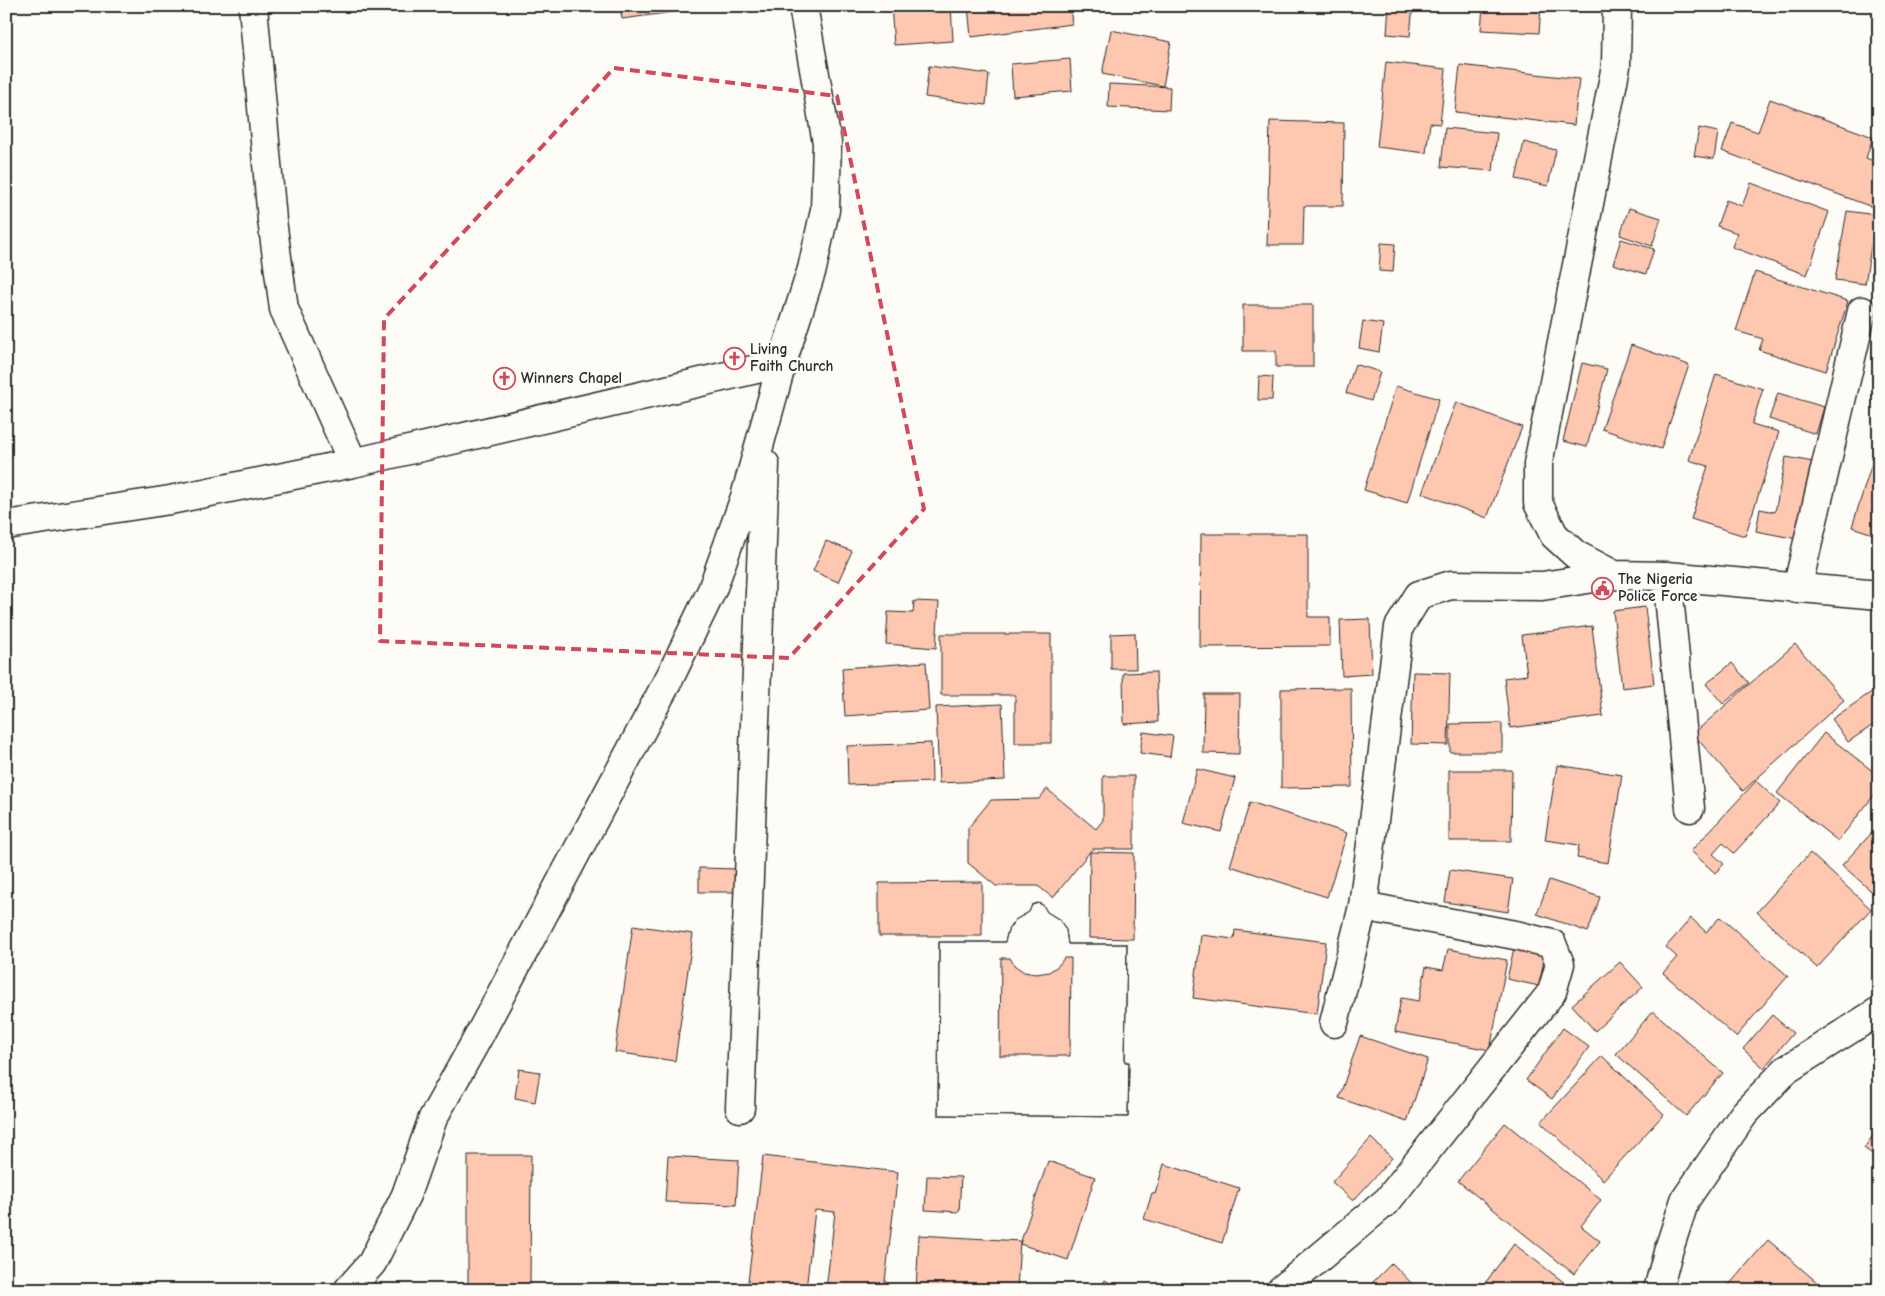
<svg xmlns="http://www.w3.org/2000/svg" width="1885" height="1296" font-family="'Comic Neue',sans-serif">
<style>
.building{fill:#fec7b0;stroke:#2b2b2b;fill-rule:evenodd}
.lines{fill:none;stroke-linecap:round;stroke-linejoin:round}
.minor-casing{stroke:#2b2b2b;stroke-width:31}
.minor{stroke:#fdfcf7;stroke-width:28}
.marked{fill:none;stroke:#d1495b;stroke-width:4;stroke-dasharray:10 6;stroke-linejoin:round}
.labels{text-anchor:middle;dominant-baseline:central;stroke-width:5;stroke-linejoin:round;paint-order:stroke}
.poi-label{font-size:15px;font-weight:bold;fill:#2b2b2b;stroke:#fdfcf7;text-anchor:start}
</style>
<rect width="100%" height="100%" fill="#fdfcf7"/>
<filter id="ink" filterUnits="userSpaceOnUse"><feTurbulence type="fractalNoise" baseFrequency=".02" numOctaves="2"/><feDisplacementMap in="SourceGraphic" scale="10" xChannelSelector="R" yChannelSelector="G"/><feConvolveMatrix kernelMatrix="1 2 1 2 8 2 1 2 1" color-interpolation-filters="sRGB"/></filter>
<g filter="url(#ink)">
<path class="building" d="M620,6H718L622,19Z
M891,6H951L953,41L894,45Z
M968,6H1070L1072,24L971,37Z
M1113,6H1163V9Z
M1389,6H1413L1410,36L1387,34Z
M1483,6H1541L1539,33L1481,30Z
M1111,30L1171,42L1163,86L1102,74Z
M1070,59L1072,91L1013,96L1011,64Z
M1386,62L1446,69L1440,124L1430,123L1426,153L1377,147Z
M1460,65L1579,79L1574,125L1455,112Z
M929,66L989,74L986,105L925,97Z
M1109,84L1170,87L1169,110L1108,107Z
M1770,99L1873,137L1866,158L1879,163V190L1872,207L1722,151L1732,123L1758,132Z
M1270,121L1344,123L1343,206H1304L1303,245H1267Z
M1445,128L1497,133L1493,171L1441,167Z
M1699,128L1718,132L1714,159L1694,156Z
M1524,142L1556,150L1548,186L1516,179Z
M1751,183L1829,212L1807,275L1732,247L1737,233L1717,226L1726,200L1742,206Z
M1629,208L1661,218L1652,246L1620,235Z
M1847,211L1876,215L1865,284L1835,280Z
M1621,239L1654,249L1646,274L1613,264Z
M1381,243L1395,244L1393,272L1379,271Z
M1755,272L1848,301L1826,371L1759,350L1763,339L1736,331Z
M1243,305H1313V367H1276V351H1243Z
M1363,321L1383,324L1379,352L1359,348Z
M1631,345L1689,365L1661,449L1602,429Z
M1582,363L1607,369L1587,447L1563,441Z
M1355,364L1380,372L1371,401L1346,393Z
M1716,374L1763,389L1752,424L1779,432L1745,536L1691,519L1708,466L1689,460Z
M1259,376L1273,377L1272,400H1258Z
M1396,386L1439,399L1407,503L1364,490Z
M1778,393L1824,407L1816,434L1769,419Z
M1456,402L1522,427L1487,518L1422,493Z
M1879,441V536L1852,527Z
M1786,457L1813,462L1797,539L1756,531L1760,509L1775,512Z
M1201,534H1308V617H1330V646L1200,647Z
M826,541L852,551L838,582L813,571Z
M914,601L939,602L936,648L886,644L888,612L913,613Z
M1645,607L1654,684L1622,688L1613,611Z
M1370,619L1372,674L1342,676L1340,620Z
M1592,626L1603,716L1510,728L1504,678L1527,675L1522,635Z
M1135,633L1136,669H1111V634Z
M941,634H1051V743H1015V695H941Z
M1795,644L1844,700L1743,791L1693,734Z
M926,662L929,710L845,716L842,668Z
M1732,663L1749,683L1723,704L1706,684Z
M1156,672L1158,722L1124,724L1123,673Z
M1413,672L1450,673L1448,745L1411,744Z
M1879,687V721L1848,742L1832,719Z
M1351,688L1352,787L1281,788V689Z
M1204,694H1240L1239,754L1203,753Z
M1002,704L1005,780L939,783L936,707Z
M1502,723V752H1450V724Z
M1143,732L1173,736L1170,757L1140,753Z
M1824,733L1879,776V789L1838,841L1777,793Z
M931,743L932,782L848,785L847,746Z
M1557,765L1622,775L1608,863L1577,858L1579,845L1545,840Z
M1197,769L1235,778L1221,832L1183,823Z
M1449,770H1512L1511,841H1449Z
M1103,776H1134V849H1092L1053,898L1038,886H996L968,863V828L991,800L1039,799L1047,789L1096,829L1103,820Z
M1756,781L1780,803L1734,853L1723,843L1713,854L1724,864L1715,873L1691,851Z
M1250,802L1347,833L1327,897L1230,866Z
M1879,825V898L1842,865Z
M1090,852L1134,853L1133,939L1089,938Z
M1810,853L1871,909L1817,968L1757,912Z
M699,868L739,869V892H699Z
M1450,870L1513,879L1508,912L1445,902Z
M1549,880L1600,897L1588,932L1537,914Z
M982,882V936H879V883Z
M1038,903L1043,905L1047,912L1060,920L1066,930L1068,944H1127L1125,1062H1129L1128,1117L938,1115L939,942H1005L1008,930L1015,920L1029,912L1032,905ZM1001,958H1010L1014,965L1024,972L1036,974L1049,972L1059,965L1064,958H1071L1070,1056H1000Z
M1038,903L1043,905L1047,912L1060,920L1066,930L1068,944H1127L1125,1062H1129L1128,1117L938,1115L939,942H1005L1008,930L1015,920L1029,912L1032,905Z
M1720,917L1788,976L1736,1037L1663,973L1677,957L1666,947L1691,918L1706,932Z
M633,925L693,934L675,1061L615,1052Z
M1235,930L1326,942L1317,1014L1193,998L1201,935L1234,939Z
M1514,948L1545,955L1539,986L1507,979Z
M1448,949L1507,960L1490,1050L1395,1032L1401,998L1419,1001L1426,967L1443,970Z
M1620,962L1643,987L1595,1031L1572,1005Z
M1653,1011L1723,1073L1686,1116L1616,1054Z
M1772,1015L1793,1033L1764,1068L1743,1049Z
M1563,1028L1589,1047L1552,1099L1526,1080Z
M1360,1036L1428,1059L1407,1122L1339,1098Z
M1602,1056L1664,1114L1603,1180L1541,1122Z
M519,1069L540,1072L535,1102L515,1098Z
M1505,1123L1601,1200L1581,1226L1600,1241L1574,1274L1458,1181Z
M1879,1127V1159L1864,1148Z
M1371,1138L1392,1158L1353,1201L1332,1182Z
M468,1155H531L530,1288H556V1290H468Z
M668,1156L739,1160L736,1205L665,1202Z
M763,1156L898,1172L884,1290H826L835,1212L815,1210L806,1290H747Z
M1048,1161L1095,1177L1068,1260L1020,1244Z
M1164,1164L1239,1188L1222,1243L1144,1219L1152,1193L1155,1194Z
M927,1176L961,1177L959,1212L925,1210Z
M919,1235L1020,1241L1017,1290H916Z
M1768,1240L1826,1290H1732L1728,1286Z
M1514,1244L1574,1290H1480Z
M1392,1263L1418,1290H1365Z
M1105,1280L1122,1290H1099Z"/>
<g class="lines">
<defs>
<path id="minor" d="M253,6L272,220L284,309L353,463
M1617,6L1616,66L1538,464V503L1554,535L1576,555L1614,575L1667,576L1879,595
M6,525L170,500L353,463L782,363
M1667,576L1690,808
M1797,589L1862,311
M1334,1023L1363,906L1399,627L1419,595L1451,585L1542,586L1614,575
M740,1108L765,464
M348,1290L372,1263L406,1195L433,1118L475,1043L671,675L712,590L745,497L782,363L812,269L825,210L827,143L803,6
M1281,1290L1388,1200L1552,992L1560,964L1552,944L1520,936L1363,906
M1658,1290L1668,1252L1685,1200L1744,1114L1786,1070L1879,1011"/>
</defs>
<use href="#minor" class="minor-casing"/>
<use href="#minor" class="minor"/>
</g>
</g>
<path class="marked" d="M614,68L837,96L924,509L789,658L380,641L384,319Z"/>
<defs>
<symbol id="church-ring" viewBox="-11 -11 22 22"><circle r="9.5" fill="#fdfcf7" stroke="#d1495b" stroke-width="1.5"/><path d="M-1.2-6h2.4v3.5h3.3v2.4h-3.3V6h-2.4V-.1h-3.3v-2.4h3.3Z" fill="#d1495b"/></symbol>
<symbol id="civic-ring" viewBox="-11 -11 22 22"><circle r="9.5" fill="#fdfcf7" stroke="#d1495b" stroke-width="1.5"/><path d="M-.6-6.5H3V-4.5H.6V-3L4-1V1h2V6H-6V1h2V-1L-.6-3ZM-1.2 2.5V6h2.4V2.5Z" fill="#d1495b"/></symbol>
</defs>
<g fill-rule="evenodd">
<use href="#church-ring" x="722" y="346" width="25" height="25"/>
<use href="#church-ring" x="492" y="366" width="25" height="25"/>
<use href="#civic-ring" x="1590" y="576" width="25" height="25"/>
</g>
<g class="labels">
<g class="poi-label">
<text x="750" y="349">Living<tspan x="750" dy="17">Faith Church</tspan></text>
<text x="521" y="378">Winners Chapel</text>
<text x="1618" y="579">The Nigeria<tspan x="1618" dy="17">Police Force</tspan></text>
</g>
</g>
<rect width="1885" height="1296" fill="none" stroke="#fdfcf7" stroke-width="25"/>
<rect x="12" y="12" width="1860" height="1271" fill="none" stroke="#2b2b2b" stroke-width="2" filter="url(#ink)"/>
</svg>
